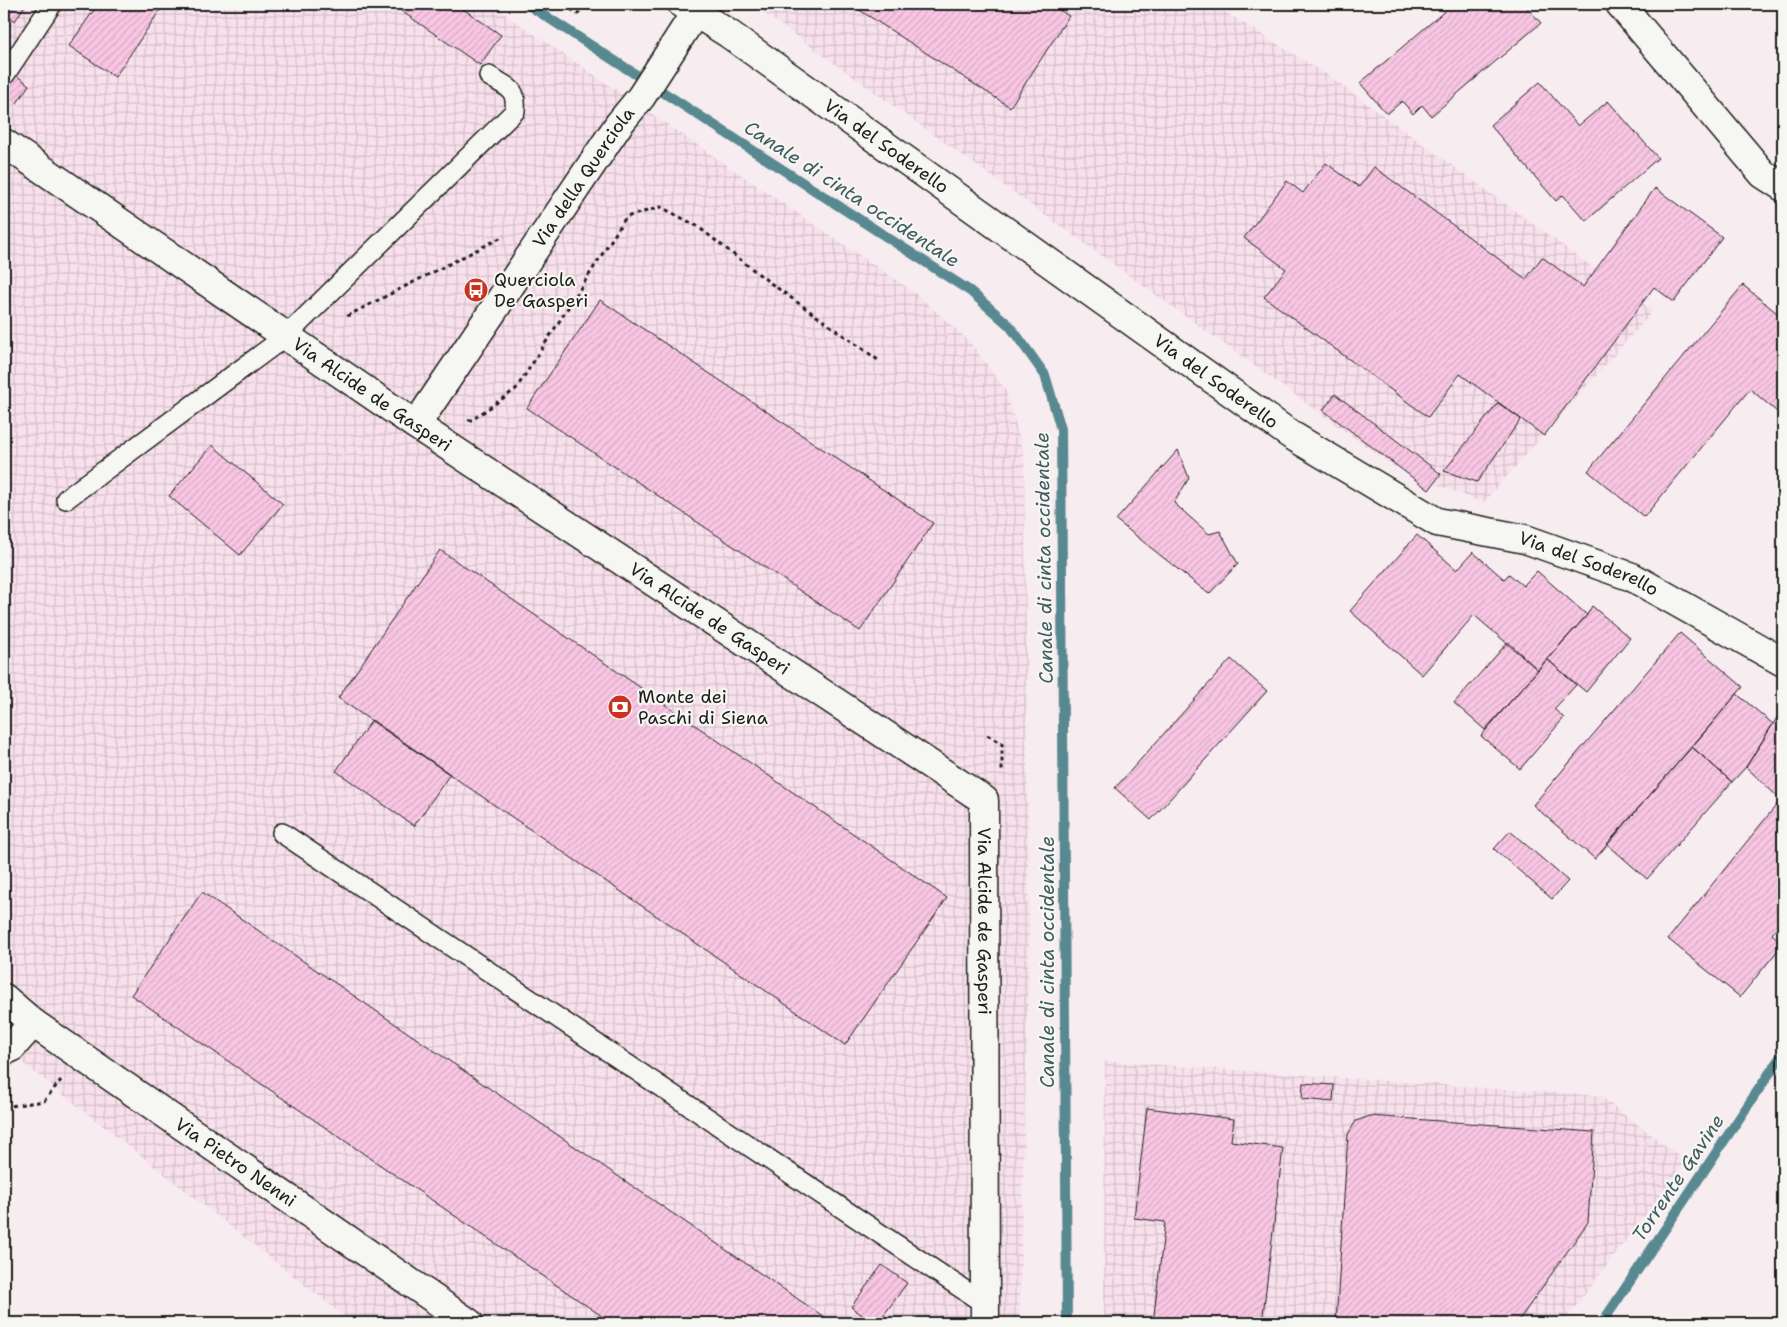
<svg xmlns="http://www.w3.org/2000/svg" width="1787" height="1327" font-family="'Shantell Sans',sans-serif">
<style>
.industrial{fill:url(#industrial-grid)}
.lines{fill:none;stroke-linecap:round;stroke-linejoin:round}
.stream{stroke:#598991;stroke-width:10}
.building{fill:url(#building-hatch);stroke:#1c1c1c}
.service-casing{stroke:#1c1c1c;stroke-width:22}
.minor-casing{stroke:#1c1c1c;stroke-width:31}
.path{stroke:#1c1c1c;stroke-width:3;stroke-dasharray:4 4;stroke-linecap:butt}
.service{stroke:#f6f6f2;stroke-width:19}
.minor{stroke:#f6f6f2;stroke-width:28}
.labels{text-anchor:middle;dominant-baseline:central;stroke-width:4.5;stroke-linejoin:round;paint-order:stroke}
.street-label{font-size:18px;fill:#1c1c1c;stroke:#f6f6f2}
.poi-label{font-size:18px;fill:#1c1c1c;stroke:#f6f6f2;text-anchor:start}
.water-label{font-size:19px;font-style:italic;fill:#405b60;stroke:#f6f6f2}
</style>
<defs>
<pattern id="industrial-grid" width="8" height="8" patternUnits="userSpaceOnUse" patternTransform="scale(1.25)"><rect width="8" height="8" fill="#f8e1ec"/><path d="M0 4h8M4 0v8" fill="none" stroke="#d4c0ca"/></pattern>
<pattern id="building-hatch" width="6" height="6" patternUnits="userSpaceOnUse" patternTransform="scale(1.25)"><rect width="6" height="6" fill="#f9c6e4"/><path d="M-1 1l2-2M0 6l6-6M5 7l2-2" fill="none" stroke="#d5aac3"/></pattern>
</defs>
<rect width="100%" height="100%" fill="#f7ecef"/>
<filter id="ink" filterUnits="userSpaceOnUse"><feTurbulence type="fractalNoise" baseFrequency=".02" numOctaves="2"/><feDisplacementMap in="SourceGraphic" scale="10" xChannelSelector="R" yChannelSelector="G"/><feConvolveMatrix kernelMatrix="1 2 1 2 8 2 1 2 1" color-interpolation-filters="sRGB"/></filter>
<g filter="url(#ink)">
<path class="industrial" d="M4,4H490L915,293L969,341L1005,389L1024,452L1029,947L1019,1323H353L4,1048Z
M752,4H1212L1329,76L1653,311L1483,503L1395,467Z
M1105,1061L1600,1096L1686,1161L1563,1323H1104Z"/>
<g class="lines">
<path class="stream" d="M527,4L970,291L1010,326L1045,375L1061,429L1067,1323
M1602,1323L1783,1053"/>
</g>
<path class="building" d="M4,4H26L15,21L4,13Z
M98,4H164L115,77L69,46Z
M391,4H456L501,35L480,65Z
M850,4H1050L1069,16L1010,107Z
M1453,4H1524L1541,23L1431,116L1422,105L1413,114L1402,101L1387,114L1360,83Z
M11,71L29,85L17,103L4,93V81Z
M1540,82L1578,126L1608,101L1658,158L1586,221L1563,195L1556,201L1490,125Z
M1326,163L1359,187L1374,167L1526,279L1542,257L1583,287L1655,188L1722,237L1674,302L1654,287L1544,436L1460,374L1428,417L1264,297L1286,269L1244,238L1287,181L1303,193Z
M1743,285L1783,318V417L1750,389L1644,517L1588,471Z
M600,300L933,523L860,631L527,408Z
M1335,394L1441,474L1429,490L1323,410Z
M1498,403L1521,419L1477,482L1444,471Z
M212,445L283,504L240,555L169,496Z
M1178,450L1189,478L1174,503L1209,534L1220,531L1238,564L1209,594L1116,520Z
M1417,535L1457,570L1473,552L1504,579L1509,574L1523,586L1537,571L1587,615L1538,670L1474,615L1422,675L1350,611Z
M440,550L947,898L845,1045L338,698Z
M1592,606L1630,638L1586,692L1547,659L1587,615Z
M1680,633L1743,687L1595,859L1533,805Z
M1508,642L1538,670L1485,730L1454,703Z
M1231,659L1267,691L1151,820L1115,788Z
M1547,659L1576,685L1554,709L1564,718L1520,769L1481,736Z
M1737,694L1773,724L1746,767L1732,782L1692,747Z
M1783,708V797L1781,800L1746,767Z
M372,720L450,774L414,826L336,771Z
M1692,747L1732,782L1647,879L1607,844Z
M1783,797V920L1772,934L1783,944L1740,997L1668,939Z
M1510,831L1568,881L1552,899L1494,849Z
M202,892L833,1323H612L131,995Z
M1303,1083L1334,1085L1333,1102L1302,1099Z
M1147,1108L1234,1119L1231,1141L1283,1148L1262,1323H1153L1165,1222L1134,1218Z
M1370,1116L1594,1132L1588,1222L1517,1323H1336L1348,1134L1356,1121Z
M882,1265L907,1283L878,1323H873L851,1307Z"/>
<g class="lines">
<defs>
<path id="service" d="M4,76L52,4
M66,499L286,336L515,111C517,87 508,88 489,76
M282,833L985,1304"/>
<g id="minor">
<path id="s1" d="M682,4L729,34L1291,435L1437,522L1525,539L1632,577L1783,662"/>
<path d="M1620,4L1763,174L1783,187"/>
<path id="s2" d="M4,143L416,425L984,800L985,1323"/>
<path id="s3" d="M416,425L619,124L641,97L701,4"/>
<path id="s4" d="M4,998L33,1023L81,1056L469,1323"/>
<path d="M4,1051L11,1048L33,1023"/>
</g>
</defs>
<use href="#service" class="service-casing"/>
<use href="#minor" class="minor-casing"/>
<path class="path" d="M564,4L578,14L585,4
M347,316L504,236
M468,420H472L516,389L626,217L661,207L697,226L769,282L878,360
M987,735L1002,744V774
M4,1107L44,1101L61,1080"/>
<use href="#service" class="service"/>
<use href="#minor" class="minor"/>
</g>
</g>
<defs>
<symbol id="bus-disc" viewBox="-11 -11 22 22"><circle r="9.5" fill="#c8321e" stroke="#f6f6f2"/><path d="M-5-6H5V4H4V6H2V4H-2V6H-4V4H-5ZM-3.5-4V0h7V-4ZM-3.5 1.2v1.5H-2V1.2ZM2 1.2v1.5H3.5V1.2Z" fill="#fff"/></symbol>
<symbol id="bank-disc" viewBox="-11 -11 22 22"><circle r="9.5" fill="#c8321e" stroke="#f6f6f2"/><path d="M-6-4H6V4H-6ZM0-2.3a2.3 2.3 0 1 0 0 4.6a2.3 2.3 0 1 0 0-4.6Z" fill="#fff"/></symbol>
</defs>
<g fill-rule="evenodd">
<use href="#bus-disc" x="462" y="276" width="28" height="28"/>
<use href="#bank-disc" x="606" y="693" width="28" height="28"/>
</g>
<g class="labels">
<g class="street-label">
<text stroke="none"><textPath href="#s1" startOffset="249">Via del Soderello</textPath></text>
<text stroke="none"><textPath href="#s3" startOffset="299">Via della Querciola</textPath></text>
<text stroke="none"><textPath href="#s1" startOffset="654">Via del Soderello</textPath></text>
<text stroke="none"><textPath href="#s2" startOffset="446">Via Alcide de Gasperi</textPath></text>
<text stroke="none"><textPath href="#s1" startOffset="1074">Via del Soderello</textPath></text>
<text stroke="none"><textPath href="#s2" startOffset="851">Via Alcide de Gasperi</textPath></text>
<text stroke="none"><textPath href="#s2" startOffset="1301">Via Alcide de Gasperi</textPath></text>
<text stroke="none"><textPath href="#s4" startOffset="284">Via Pietro Nenni</textPath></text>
</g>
<g class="poi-label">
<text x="494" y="280">Querciola<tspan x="494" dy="21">De Gasperi</tspan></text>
<text x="638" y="697">Monte dei<tspan x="638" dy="21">Paschi di Siena</tspan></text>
</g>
<g class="water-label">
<text transform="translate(852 194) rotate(33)">Canale di cinta occidentale</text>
<text transform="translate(1044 558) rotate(-91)">Canale di cinta occidentale</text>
<text transform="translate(1047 962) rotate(-90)">Canale di cinta occidentale</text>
<text transform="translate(1678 1178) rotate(-56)">Torrente Gavine</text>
</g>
</g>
<rect width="1787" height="1327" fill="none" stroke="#f6f6f2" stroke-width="20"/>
<rect x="10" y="10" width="1767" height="1307" fill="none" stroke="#1c1c1c" stroke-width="2" filter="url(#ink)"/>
</svg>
